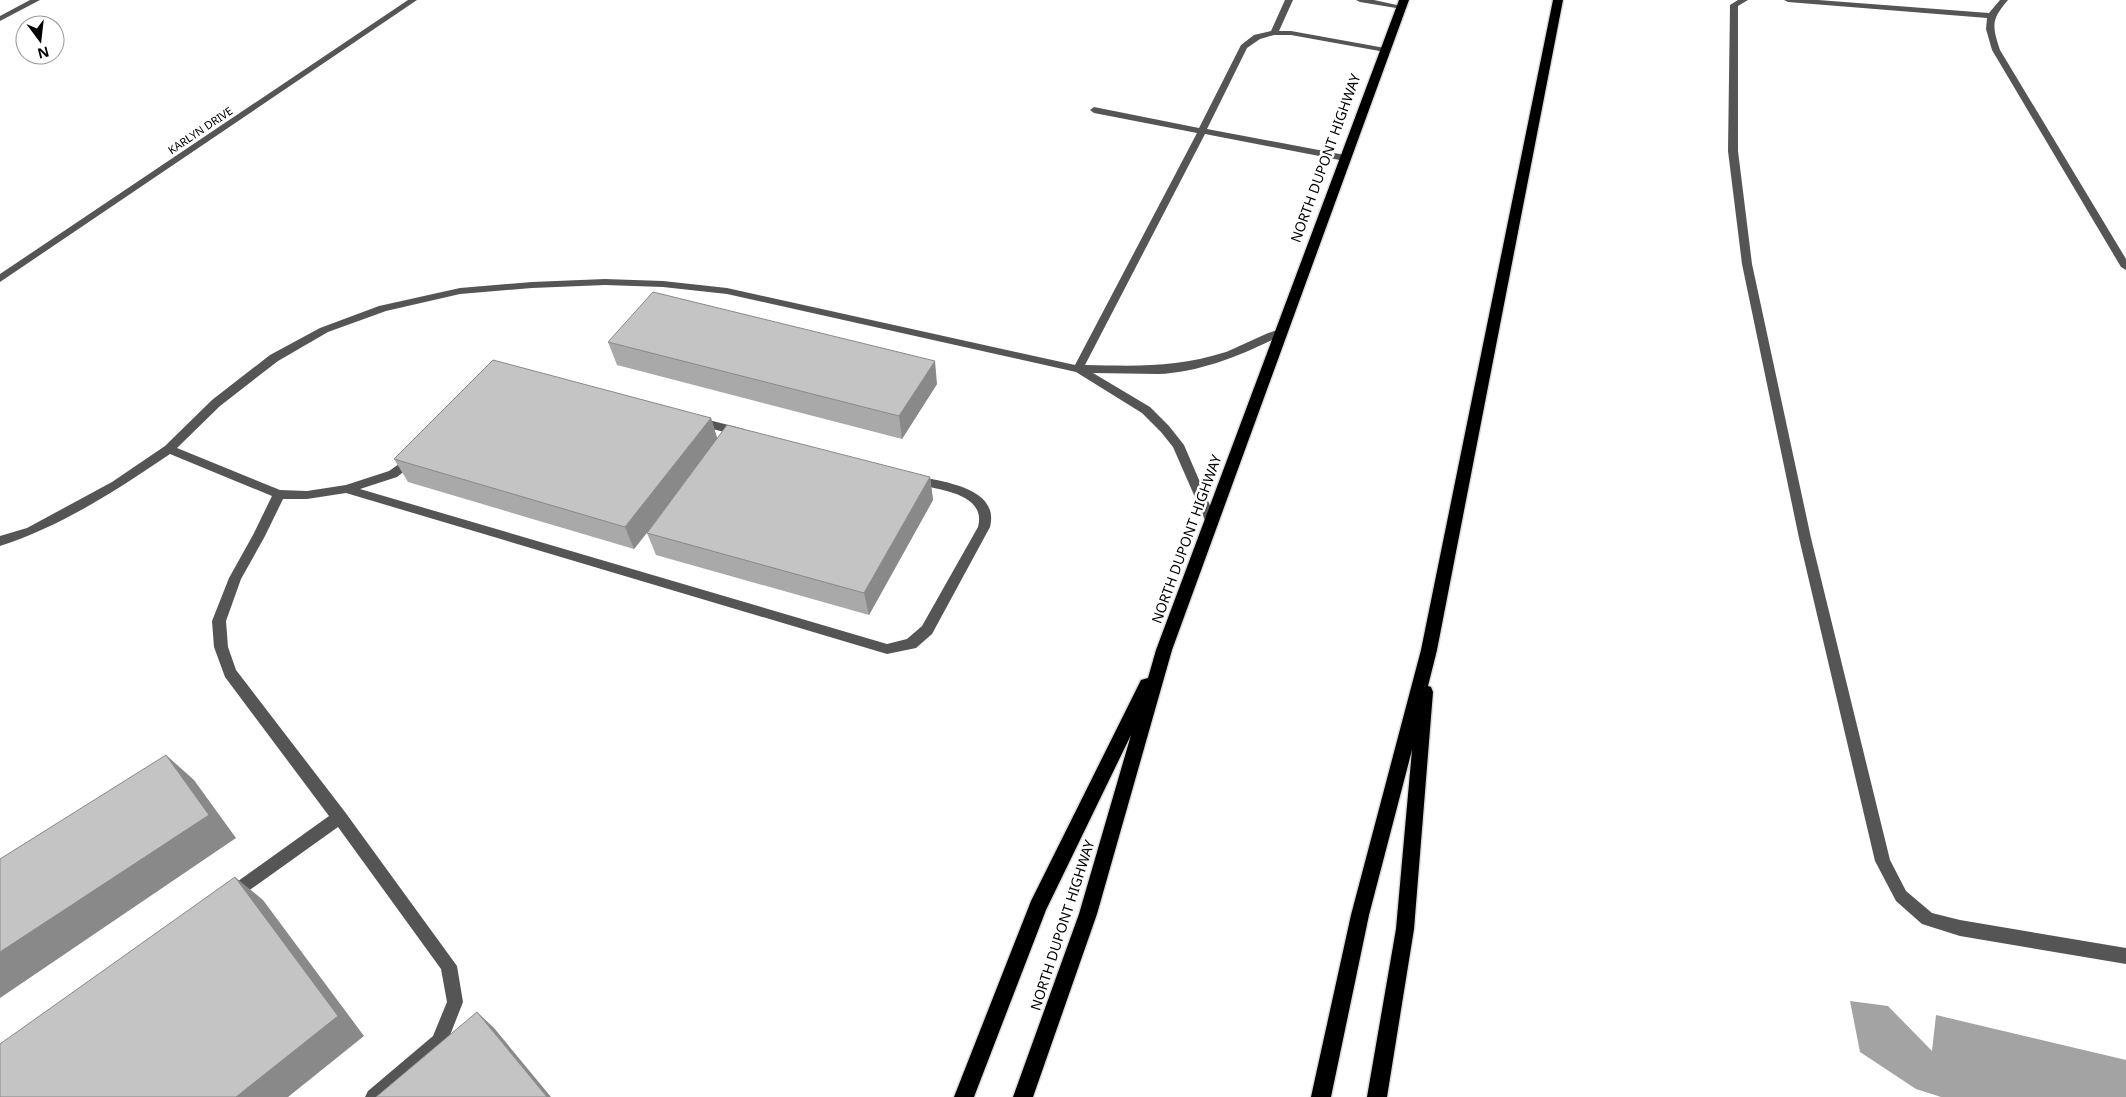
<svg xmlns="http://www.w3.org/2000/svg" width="2126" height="1097" font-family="'Noto Sans',sans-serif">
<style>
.water{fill:#a3a3a3}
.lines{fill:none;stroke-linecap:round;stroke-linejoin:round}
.highway-casing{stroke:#dbdbdb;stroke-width:3}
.minor{fill:#555;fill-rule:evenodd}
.highway{fill:#000;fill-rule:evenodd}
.wall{fill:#a9a9a9}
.shaded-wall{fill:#898989}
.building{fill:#c4c4c4;stroke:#898989}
.labels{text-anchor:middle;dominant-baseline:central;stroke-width:5;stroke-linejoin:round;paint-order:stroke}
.far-street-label{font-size:11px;fill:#000;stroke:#fff}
.street-label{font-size:14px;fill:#000;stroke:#fff}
</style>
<rect width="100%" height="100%" fill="#fff"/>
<path class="water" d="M1850,1001L1888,1006L1932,1051L1936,1015L2126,1060V1097H1941L1916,1089L1860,1052Z"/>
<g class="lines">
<defs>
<path id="highway" d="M1399,0H1409L1172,650L1097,914L1033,1097H1013L1079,914L1131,735L1046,910L974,1097H954L1031,901L1141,680L1148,678L1156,650Z
M1553,0H1563L1437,650L1428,686L1431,687L1433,692L1414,929L1387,1097H1367L1396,929L1412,750L1369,915L1331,1097H1311L1351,915L1421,650Z"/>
</defs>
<use href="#highway" class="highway-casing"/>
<path class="minor" d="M30,0H40L0,21V16Z
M408,0H417L0,282V274Z
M1285,0H1293L1279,31H1291L1385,48L1389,50L1385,52L1291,35H1274L1260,39L1247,48L1207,129L1345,155L1350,158L1345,161L1205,134L1085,365C1137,366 1175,368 1226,352C1237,348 1278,326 1286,329L1287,331L1286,333C1246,353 1203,372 1158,374C1137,374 1115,373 1093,373L1150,407L1169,426L1184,445L1218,524L1216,527H1208L1173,447L1161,432L1142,413L1076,372L727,294L663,287L605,285L532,288L460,294L386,311L328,332L278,361L220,406L177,448L280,490L307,491L346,485L389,471L412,455L416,456L418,459L416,462L397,477L360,489L887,644L907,639L922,626L978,527C987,492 936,490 913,483L911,480L913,477L917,476C944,482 1000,488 990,527L932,634L916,648L887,654L346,493L307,499H283L265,536L241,579L226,621L228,647L236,670L345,812L457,966L463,1002L445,1048L387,1097H365L368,1091L433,1036L447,1002L441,969L338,827L237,899L232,901L227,899L224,894L227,889L329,816L225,677L214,647L212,621L229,578L253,535L272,496L170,454C117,490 62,526 0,546V536L27,528L112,482L165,446L212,400L270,355L320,328L379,306L460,288L532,282L605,279L663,281L727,288L1075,365L1197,133L1094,113L1090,110L1094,107L1199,128L1241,45L1254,35L1271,31Z
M1356,0H1374L1406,7L1402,9L1360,2Z
M1738,0H1748L1738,6V151L1752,264L1811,538L1890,860L1906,891L1932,913L1960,920L2126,948V964L1960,936L1922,924L1896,901L1875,861L1799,538L1742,264L1728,151L1730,5Z
M1784,0H1818L1989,13L2000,0H2008C1991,20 1992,25 2000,50L2126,259V270L2121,267L1992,50L1986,29L1987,18L1788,2Z
M697,417L744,429L746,432L740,436L693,424L691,421Z"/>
<use href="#highway" class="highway"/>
</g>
<path class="wall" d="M608,342L937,384L902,439L617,365Z
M711,418L717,438L930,477L933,500L869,615L656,555L647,533L634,549L408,482L394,459Z"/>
<path class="shaded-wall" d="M935,361L937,384L902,439L899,416Z
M711,418L718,441L634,549L625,527Z
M930,477L933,500L869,615L864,593Z
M166,755L194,780L236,838L0,998V952Z
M235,877L263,900L364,1036L288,1097H236Z
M477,1012L494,1028L551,1097H547Z"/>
<path class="building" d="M653,292L935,361L899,416L608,342Z
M493,360L711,418L625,527L394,459Z
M727,425L930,477L864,593L647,533Z
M166,755L209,815L0,952V859Z
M235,877L338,1016L236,1097H0V1044Z
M477,1012L547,1097H376Z"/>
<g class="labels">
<g class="far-street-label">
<text transform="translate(200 130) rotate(-34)">KARLYN DRIVE</text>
</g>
<g class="street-label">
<text transform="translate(1325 158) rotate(-70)">NORTH DUPONT HIGHWAY</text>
<text transform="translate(1186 539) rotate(-70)">NORTH DUPONT HIGHWAY</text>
<text transform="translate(1062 925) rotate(-72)">NORTH DUPONT HIGHWAY</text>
</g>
</g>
<g transform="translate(40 40) rotate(165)"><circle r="24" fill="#ffffff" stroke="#999999"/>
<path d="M0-4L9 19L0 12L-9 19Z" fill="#000000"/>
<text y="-8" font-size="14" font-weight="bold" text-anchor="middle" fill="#000000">N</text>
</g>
</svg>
